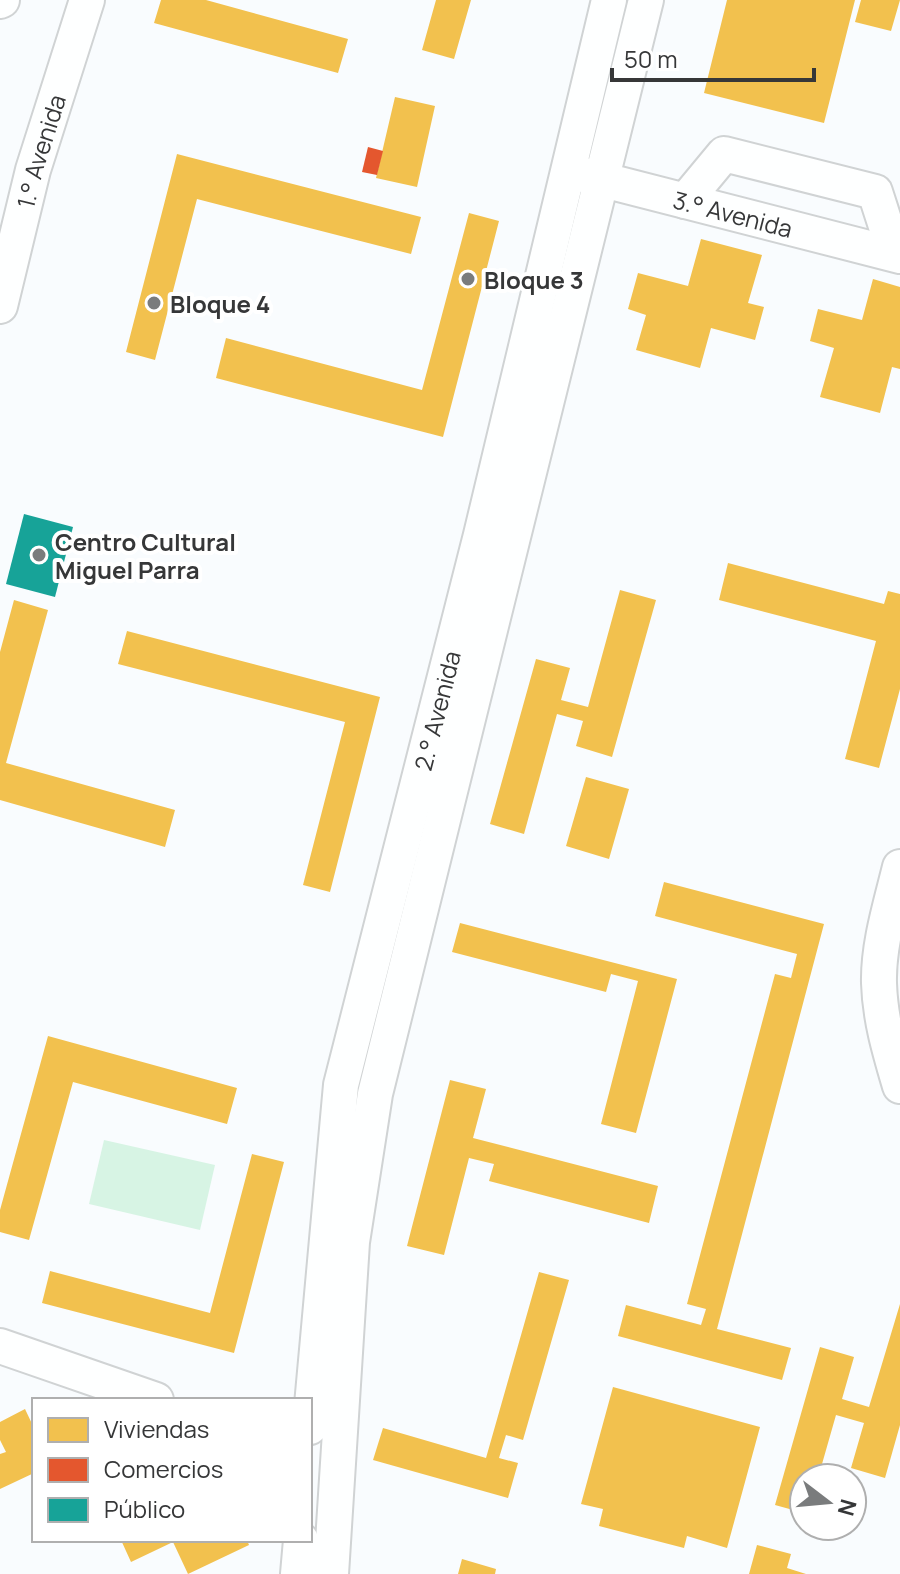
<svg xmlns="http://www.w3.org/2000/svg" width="900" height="1574" font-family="Manrope,sans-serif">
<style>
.green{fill:#d7f4e4}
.homes{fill:#f2c14e}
.shops{fill:#e4572e}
.public{fill:#17a398}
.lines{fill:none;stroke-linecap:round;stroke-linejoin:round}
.minor-casing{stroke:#d0d3d4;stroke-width:38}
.minor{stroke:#feffff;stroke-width:34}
.poi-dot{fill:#7a7c7d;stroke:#fff;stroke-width:3}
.labels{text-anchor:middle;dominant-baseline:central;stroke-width:8;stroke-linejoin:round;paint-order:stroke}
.street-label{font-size:24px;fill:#363738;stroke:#fff}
.poi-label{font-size:24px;font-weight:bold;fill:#363738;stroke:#fff;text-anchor:start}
</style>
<rect width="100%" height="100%" fill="#f9fcfe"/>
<path class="green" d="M104,1140L215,1165L200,1230L89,1204Z"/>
<path class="homes" d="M161,0H206L348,39L338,73L154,23Z
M436,0H471L454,59L422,50Z
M727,0H855L824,123L704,93Z
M861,0H900L891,31L855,22Z
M395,97L435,106L417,187L376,178Z
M177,154L421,217L411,254L197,199L155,360L126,352Z
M469,213L499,221L443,437L216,378L226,338L422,390Z
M701,239L762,255L748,303L764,307L755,340L711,328L700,368L636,350L646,315L628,309L638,273L688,286Z
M873,279L900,287V369L892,367L880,413L820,397L834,348L810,341L818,309L862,320Z
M728,563L884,604L888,591L900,594V689L879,768L845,759L876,641L719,600Z
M620,590L656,600L612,757L576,746L583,721L557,714L524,834L490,824L536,659L570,668L561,700L588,707Z
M14,600L48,610L6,763L175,810L165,847L0,800V652Z
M127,631L380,697L330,892L303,885L345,722L118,664Z
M586,777L629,789L609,859L566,846Z
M664,882L824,924L717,1329L791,1348L782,1380L618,1336L626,1305L701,1325L706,1309L687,1304L775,974L791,978L797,954L655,916Z
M460,923L677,979L636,1133L601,1124L638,981L611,974L606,992L452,952Z
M48,1036L237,1088L227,1124L73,1082L29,1240L0,1232V1210Z
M450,1080L486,1089L473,1138L658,1186L649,1223L489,1181L494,1164L469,1158L444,1255L407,1246Z
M252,1154L284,1162L234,1353L42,1303L50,1271L210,1313Z
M539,1272L569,1280L523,1440L506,1435L499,1458L518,1463L508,1498L373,1460L383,1428L486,1458Z
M900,1304V1425L885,1478L851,1468L864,1423L836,1415L818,1478H804V1513L775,1505L820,1347L854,1357L842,1399L869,1407Z
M613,1387L760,1427L727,1548L687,1536L684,1548L599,1526L603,1509L581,1504Z
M25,1409L34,1428V1473L0,1489V1454L6,1452L0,1440V1422Z
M121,1540H247L249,1545L188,1574L173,1542L131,1562Z
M757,1545L791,1554L787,1568L806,1574H749Z
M462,1559L496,1569L495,1574H458Z"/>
<path class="shops" d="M368,147L383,151L377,175L362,172Z"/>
<path class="public" d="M24,514L73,527L55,597L6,584Z"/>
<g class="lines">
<defs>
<g id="minor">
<path d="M0,1L2,0"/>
<path id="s1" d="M580,174L900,256"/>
<path d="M685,201L724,154L875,192L895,254"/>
<path id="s2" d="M0,306L33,170L87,0"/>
<path d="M900,867C891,904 878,945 879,983C880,1019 890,1052 900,1086"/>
<path d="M0,1346L156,1400"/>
<path id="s3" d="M310,1427L341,1085L481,535L609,0"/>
<path d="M298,1574L301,1540"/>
<path d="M331,1574L352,1242L375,1094L646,0"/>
</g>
</defs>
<use href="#minor" class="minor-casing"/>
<use href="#minor" class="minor"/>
</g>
<g class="poi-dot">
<circle cx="468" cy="279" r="8"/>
<circle cx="154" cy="303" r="8"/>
<circle cx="39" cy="555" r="8"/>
</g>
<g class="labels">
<g class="street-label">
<text stroke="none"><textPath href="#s2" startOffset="160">1.° Avenida</textPath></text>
<text stroke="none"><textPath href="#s1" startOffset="158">3.° Avenida</textPath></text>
<text stroke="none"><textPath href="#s3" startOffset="730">2.° Avenida</textPath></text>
</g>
<g class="poi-label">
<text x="484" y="279">Bloque 3</text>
<text x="170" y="303">Bloque 4</text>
<text x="55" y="541">Centro Cultural<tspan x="55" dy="28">Miguel Parra</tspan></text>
</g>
</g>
<rect x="32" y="1398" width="280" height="144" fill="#ffffff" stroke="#afafaf" stroke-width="2"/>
<rect x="48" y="1418" width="40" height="24" fill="#f2c14e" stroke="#afafaf" stroke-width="2"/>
<text x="104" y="1438" font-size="24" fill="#363738">Viviendas</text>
<rect x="48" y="1458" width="40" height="24" fill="#e4572e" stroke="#afafaf" stroke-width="2"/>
<text x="104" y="1478" font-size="24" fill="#363738">Comercios</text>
<rect x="48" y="1498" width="40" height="24" fill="#17a398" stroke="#afafaf" stroke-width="2"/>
<text x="104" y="1518" font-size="24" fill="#363738">Público</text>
<g transform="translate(828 1502) rotate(106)"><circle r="38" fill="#ffffff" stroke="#afafaf" stroke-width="2"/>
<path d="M0-6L14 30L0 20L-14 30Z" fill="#7a7c7d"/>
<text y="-12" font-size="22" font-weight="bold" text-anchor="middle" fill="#363738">N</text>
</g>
<path d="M612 68v12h202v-12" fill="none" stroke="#363738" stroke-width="4"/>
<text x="624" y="68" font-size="24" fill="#363738" stroke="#ffffff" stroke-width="6" paint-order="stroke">50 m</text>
</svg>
